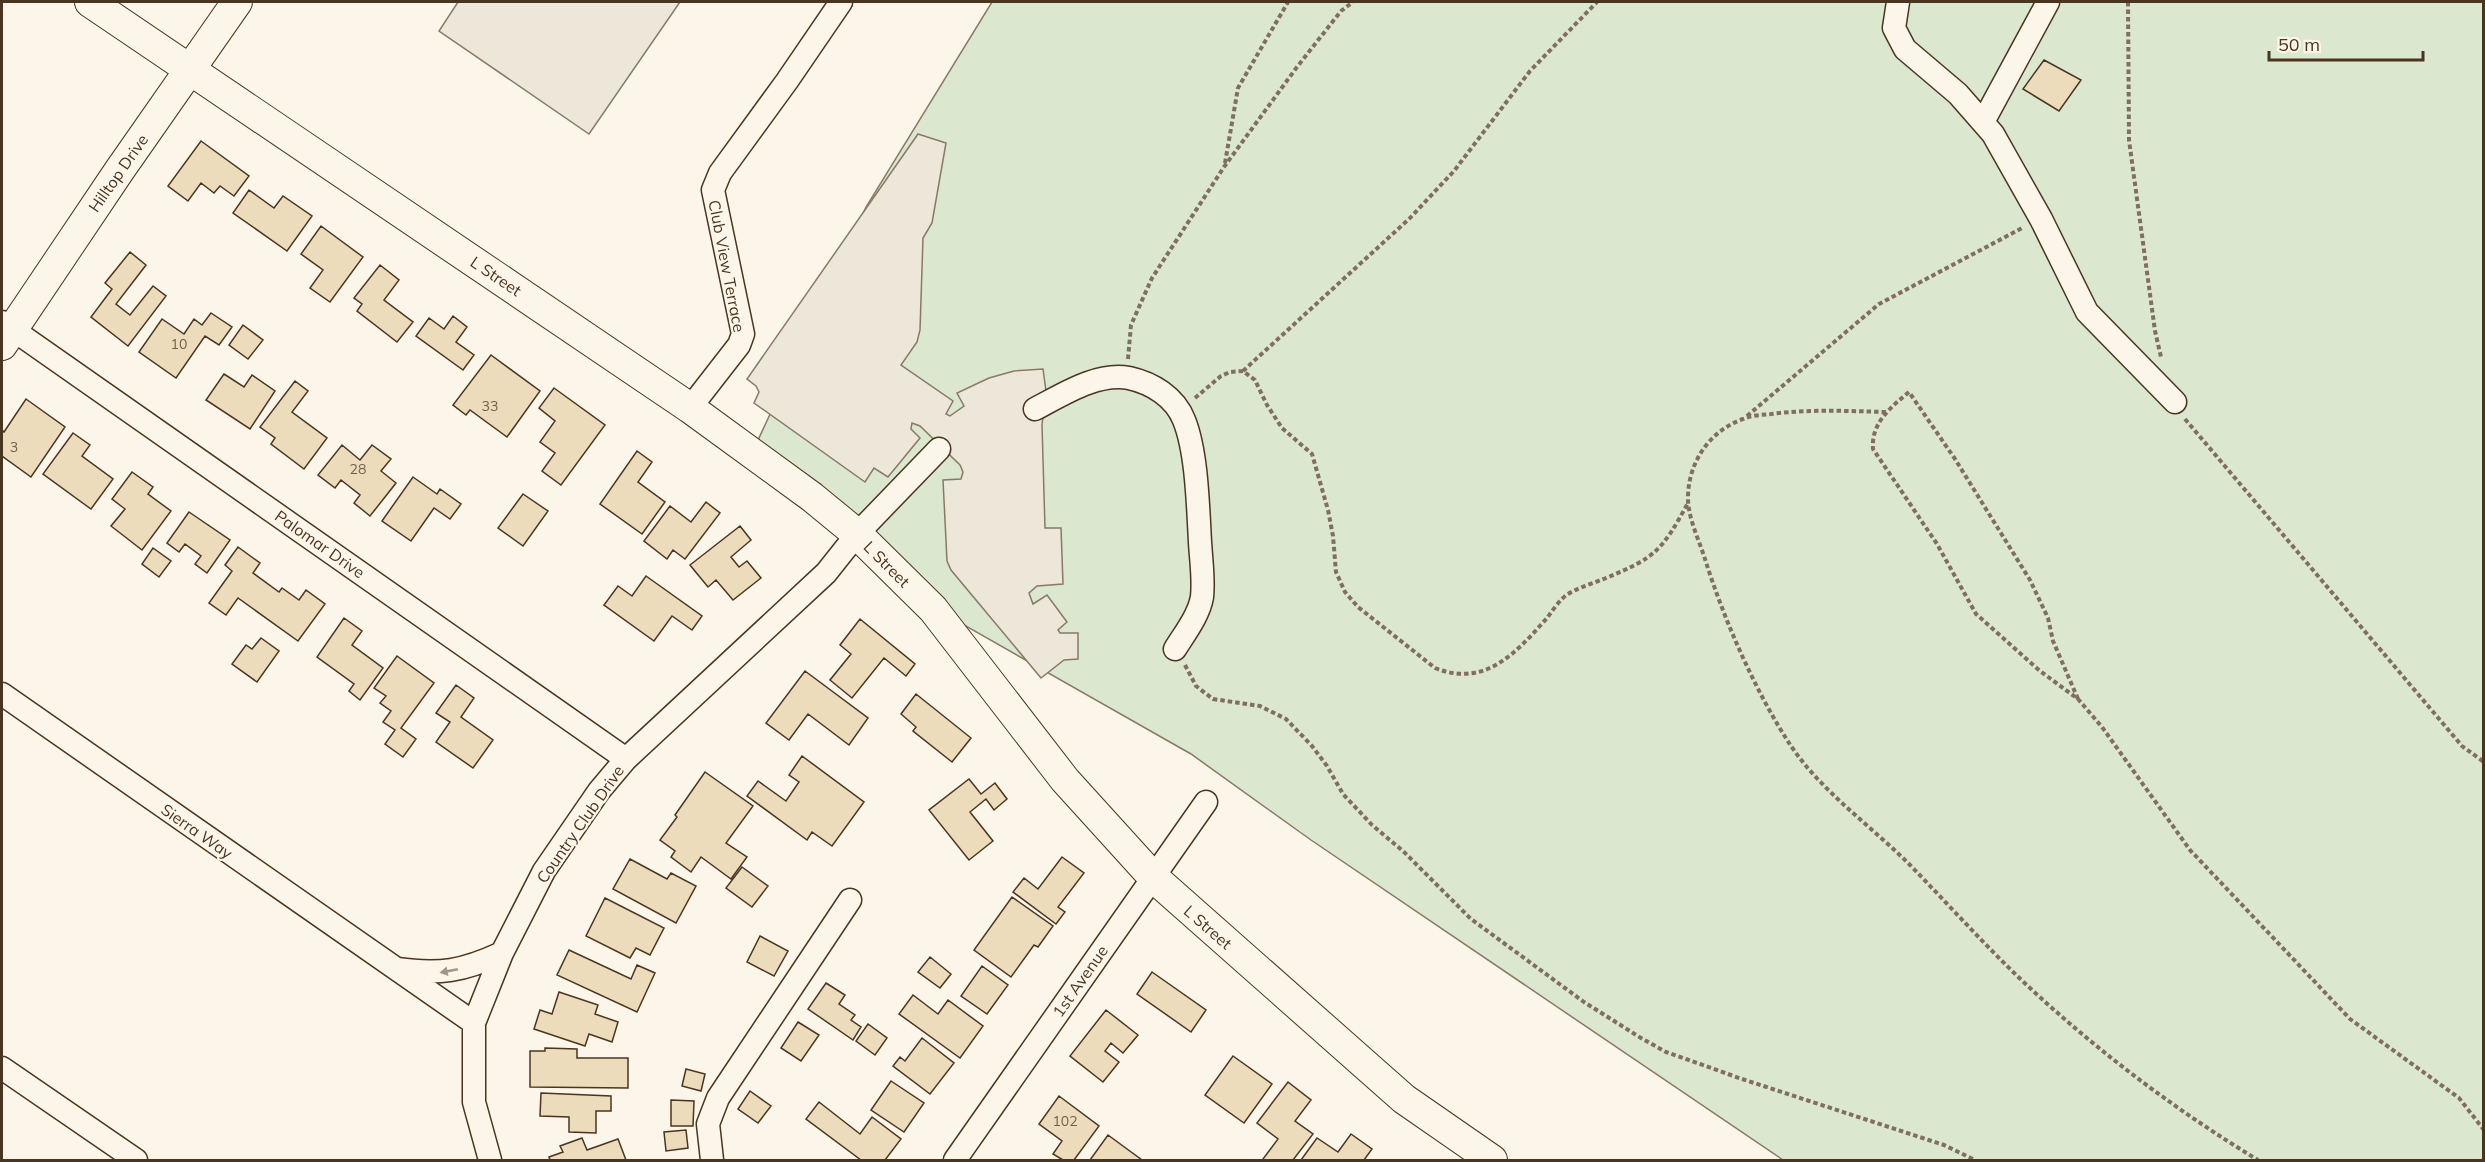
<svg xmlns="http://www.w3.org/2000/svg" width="2485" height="1162" font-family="Mulish,sans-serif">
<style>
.green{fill:#dce7d0;stroke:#887966;stroke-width:1.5}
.parking{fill:#ede7d9;stroke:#887966;stroke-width:1.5}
.building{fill:#ecdcbc;stroke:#4a3520;stroke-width:1.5}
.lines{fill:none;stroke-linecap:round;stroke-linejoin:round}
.minor-casing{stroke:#4a3520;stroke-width:25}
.major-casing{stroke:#4a3520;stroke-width:32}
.path{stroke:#7f6f5c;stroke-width:4;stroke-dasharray:4.5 3;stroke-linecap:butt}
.minor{stroke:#fbf6e9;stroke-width:22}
.major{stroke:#fbf6e9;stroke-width:30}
.oneway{fill:#a29684}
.labels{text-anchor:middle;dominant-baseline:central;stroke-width:4.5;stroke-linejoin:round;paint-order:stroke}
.number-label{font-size:14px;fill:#725f47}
.street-label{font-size:16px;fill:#4a3520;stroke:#fbf6e9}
</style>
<rect width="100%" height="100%" fill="#fbf6e9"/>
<path class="green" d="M992,2H2483V1160H1783L1311,840L1191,754L927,604L752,453L866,207Z"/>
<path class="parking" d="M458,2H680L589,134L439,31Z
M918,134L946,143L932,223L923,238L920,330L917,342L901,365L953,401L946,414L950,416L964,406L957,393L989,378L1014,371L1043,369L1046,391L1042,425L1045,528H1061L1063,584L1037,586L1029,593L1033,604L1047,595L1067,622L1058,630L1060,633H1078V659L1064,660L1041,678L951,570L947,561L943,480L961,479L963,472L960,465L920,426L912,423L911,429L920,438L888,477L874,468L865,482L754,403L759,392L756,386L747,379Z"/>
<path class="building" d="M2044,60L2081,80L2059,111L2023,89Z
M201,141L249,176L234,196L220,186L214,193L201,183L188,201L168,186Z
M249,190L274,208L283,196L312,216L287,251L233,213Z
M321,226L363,257L330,302L310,288L323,270L301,254Z
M130,252L146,265L116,304L130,315L153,286L166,296L128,346L91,317L112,289L105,283Z
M380,265L399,280L384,300L413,322L397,342L357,311L362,304L354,298Z
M211,313L232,327L219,345L205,336L176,378L139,352L162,319L184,334L194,319L202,325Z
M453,316L467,327L456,342L474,355L463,370L416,336L429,318L444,329Z
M243,325L263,340L248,359L229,345Z
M491,355L540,391L507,437L470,410L466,415L453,405Z
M224,374L244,387L252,375L275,391L250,429L206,400Z
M295,381L308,391L292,412L327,438L304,469L271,444L275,438L260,427Z
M554,388L605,425L561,485L542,471L555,453L540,442L555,421L539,408Z
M26,399L65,427L31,477L2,456V430L4,432Z
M73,433L90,445L82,456L113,479L91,509L43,474Z
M342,445L360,460L372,445L391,459L381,471L396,483L370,516L354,503L360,495L341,480L335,488L318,475Z
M637,451L652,462L638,482L665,502L642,534L600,504Z
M132,472L153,487L148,494L171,511L142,550L111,526L125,509L112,499Z
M413,477L437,494L440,489L461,504L450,519L434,508L411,541L382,521Z
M523,494L548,511L523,546L498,528Z
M706,502L720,513L685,559L673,550L667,559L644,541L670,506L691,522Z
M189,512L230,540L207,573L195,564L201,556L185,544L179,552L167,543Z
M740,526L751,540L731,557L739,567L747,561L761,578L733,600L716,580L708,587L690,565Z
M238,547L260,563L253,573L279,592L282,588L299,600L306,590L325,604L298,641L238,598L226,615L209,603L232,571L225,565Z
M153,548L171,561L159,577L142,564Z
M646,576L702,616L692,630L672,616L654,641L604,605L618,586L632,596Z
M344,618L362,631L352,645L383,668L360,700L349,691L354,684L317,657Z
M860,619L915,664L906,676L884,658L852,698L830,680L851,654L840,645Z
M261,638L279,651L257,682L232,664L246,645L252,649Z
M397,656L434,683L401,728L416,739L403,757L385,744L395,730L383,722L391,711L380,703L386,696L374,688Z
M805,671L868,718L849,745L808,714L789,740L766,723Z
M456,685L474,698L461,717L493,740L473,768L436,742L450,722L436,713Z
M916,694L971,738L952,762L913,731L916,727L901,714Z
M802,756L864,802L832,846L812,832L807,840L747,796L758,781L786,801L799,782L789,775Z
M705,772L753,806L726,843L747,857L731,879L701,857L691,872L671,857L675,851L660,840L677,817L675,815Z
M969,779L981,794L995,783L1007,799L994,810L986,799L970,812L993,841L969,860L929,810Z
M1062,857L1084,873L1058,907L1065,912L1056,924L1013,892L1024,878L1038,889Z
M630,859L667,879L671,873L696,886L676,923L613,889Z
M742,867L768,886L752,907L726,888Z
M1012,897L1053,926L1038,947L1034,945L1011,977L974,950Z
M605,898L664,928L650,955L636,948L630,958L586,936Z
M760,936L788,951L774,976L747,962Z
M569,950L631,979L637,965L655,973L637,1012L557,975Z
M930,957L951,974L940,988L918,972Z
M982,966L1008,985L987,1014L961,996Z
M1152,972L1206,1010L1191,1032L1137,994Z
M826,983L845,995L839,1004L855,1015L851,1020L861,1027L853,1040L808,1009Z
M559,992L598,1005L595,1014L618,1022L612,1042L589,1034L585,1046L534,1029L540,1010L552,1014Z
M913,995L938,1014L948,1000L983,1026L960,1058L899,1014Z
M1106,1010L1138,1035L1123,1053L1111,1043L1105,1051L1119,1062L1103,1082L1070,1056Z
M798,1022L819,1035L801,1061L781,1048Z
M868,1024L887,1038L875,1055L856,1041Z
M922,1038L954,1063L930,1094L893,1066L900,1057L905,1061Z
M545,1048L577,1049V1058H628V1088L530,1087V1051H545Z
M1233,1056L1272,1084L1244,1123L1205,1095Z
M686,1069L705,1074L701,1091L682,1086Z
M891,1081L924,1103L904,1132L871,1110Z
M1288,1082L1311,1100L1295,1121L1313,1134L1293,1160H1265L1263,1159L1278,1139L1257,1123Z
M750,1091L771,1106L758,1123L738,1109Z
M541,1093L611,1096V1111H596V1133L569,1132V1117L540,1116Z
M1059,1096L1099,1126L1074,1160H1063L1053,1154L1062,1141L1039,1124Z
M671,1100L694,1101L693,1126H671Z
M819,1102L860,1134L872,1117L901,1139L885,1160H861L806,1119Z
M686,1130L688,1148L666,1151L664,1132Z
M1351,1134L1372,1149L1364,1160H1301L1317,1138L1338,1152Z
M1108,1135L1142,1160H1090Z
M582,1138L587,1150L618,1139L626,1160H550L549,1157L563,1152L560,1146Z"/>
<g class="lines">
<defs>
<path id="minor" d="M1898,2L1894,28L1905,49L1958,94L1993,134L2041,219L2087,312L2175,402
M1983,122L2048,2
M2,322L626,759
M690,408L739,345L743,334L713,190L720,173L787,81L841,2
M1035,409C1062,395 1097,372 1129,378C1152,383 1175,397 1184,420C1197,452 1198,507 1200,542C1201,560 1204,579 1202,597C1199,615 1185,633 1175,649
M2,694L474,1023
M397,969C440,975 463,971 502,953
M2,1068L136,1160
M490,1160L474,1102V1023L502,953L544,871L599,791L626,759L826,573L857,534L939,449
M712,1160L708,1124L718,1098L850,900
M955,1160L1206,802"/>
<path id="major" d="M90,2L690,408L812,497L857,534L933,609L1065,780L1153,877L1404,1099L1492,1160
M2,345L119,171L237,2"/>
</defs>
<use href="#minor" class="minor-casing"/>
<use href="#major" class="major-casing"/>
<path class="path" d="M2128,2L2129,140L2155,331L2161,357
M1225,163L1238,88L1288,2
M1128,359L1131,325L1152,278L1224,167L1297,67L1341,11L1353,2
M1243,371L1409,219L1454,171L1530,71L1597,2
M1195,398L1221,376L1230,372L1243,371L1255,380L1267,405L1282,428L1312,454L1328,510L1333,536L1336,572L1345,592L1358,607L1435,668C1485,688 1516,653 1547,618C1553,610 1560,599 1568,594C1580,587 1594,583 1606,578C1657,557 1662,550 1688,503
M1886,412C1848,411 1809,409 1771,414C1762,415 1752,415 1743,419C1709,431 1688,463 1688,498C1688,518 1699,540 1705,559C1724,620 1756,693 1791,746C1822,792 1870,825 1909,864C1953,909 1995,957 2042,999C2108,1059 2182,1114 2258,1160
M1747,416L1879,304L2024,227
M2185,419L2462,746L2484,762
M1185,665L1196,686L1213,699L1260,706L1286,719L1312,746L1327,766L1343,794L1372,825L1403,851L1471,919L1584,1002L1641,1038L1666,1052L1742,1079L1944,1145L1975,1160
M2078,699L2053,641L2048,618L2030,580L1955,459L1909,392C1890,408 1871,423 1873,449L1937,544L1976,614L2040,671L2078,699L2102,727L2190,850L2350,1019L2459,1098L2484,1130"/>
<use href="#minor" class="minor"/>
<use href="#major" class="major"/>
</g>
<defs><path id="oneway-solid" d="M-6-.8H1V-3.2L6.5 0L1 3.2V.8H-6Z" transform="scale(1.5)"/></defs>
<use class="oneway" href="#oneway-solid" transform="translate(449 971) rotate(169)"/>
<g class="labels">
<g class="number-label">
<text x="179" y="344">10</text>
<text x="490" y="406">33</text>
<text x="14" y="447">3</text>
<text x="358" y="469">28</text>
<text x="1065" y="1121">102</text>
</g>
<g class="street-label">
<text transform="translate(118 173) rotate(-55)">Hilltop Drive</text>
<text transform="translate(727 266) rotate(79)">Club View Terrace</text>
<text transform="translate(496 276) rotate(34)">L Street</text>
<text transform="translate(320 544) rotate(35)">Palomar Drive</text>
<text transform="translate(887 564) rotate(45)">L Street</text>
<text transform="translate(580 824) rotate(-55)">Country Club Drive</text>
<text transform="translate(197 831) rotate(35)">Sierra Way</text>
<text transform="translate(1208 927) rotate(41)">L Street</text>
<text transform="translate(1080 981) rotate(-55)">1st Avenue</text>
</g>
</g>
<rect width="2485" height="1162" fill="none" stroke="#4a3520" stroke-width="6"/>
<path d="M2269 51v9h154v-9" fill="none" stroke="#4a3520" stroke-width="3"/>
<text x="2278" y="51" font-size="18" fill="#4a3520" stroke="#fbf6e9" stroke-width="4.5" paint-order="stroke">50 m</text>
</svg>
